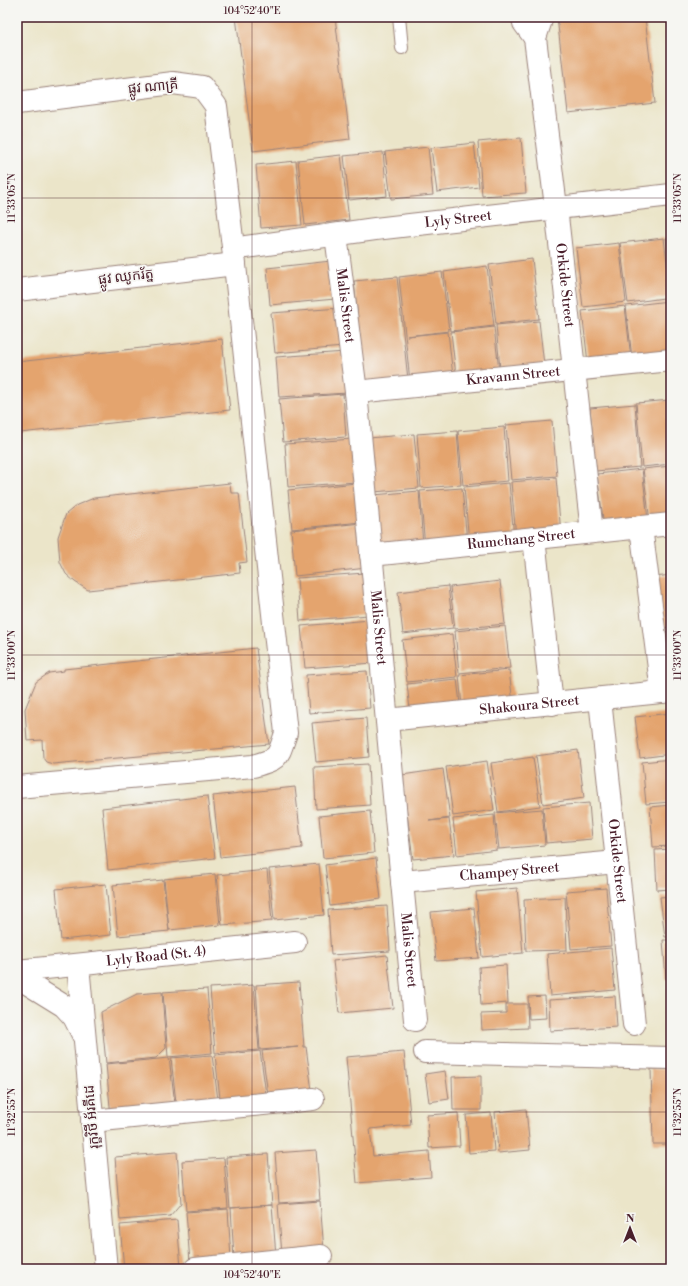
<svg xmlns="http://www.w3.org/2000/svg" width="688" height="1286" font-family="'Libre Bodoni','Noto Sans Khmer',serif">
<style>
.building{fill:#e4a46e}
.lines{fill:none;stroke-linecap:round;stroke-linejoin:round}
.service-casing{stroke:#9a827a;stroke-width:14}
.minor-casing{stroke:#9a827a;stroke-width:24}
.service{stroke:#fff;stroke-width:12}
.minor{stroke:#fff;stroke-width:22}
.ticks{fill:none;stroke:#4a1f2b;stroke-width:1;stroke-opacity:0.45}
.labels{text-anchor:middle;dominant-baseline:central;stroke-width:3.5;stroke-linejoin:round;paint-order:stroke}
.street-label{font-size:14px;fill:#4a1f2b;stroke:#f6f6f2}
.neatline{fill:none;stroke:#4a1f2b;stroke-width:1.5}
.ticks-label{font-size:10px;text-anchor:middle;fill:#4a1f2b}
</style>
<rect width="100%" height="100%" fill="#f6f6f2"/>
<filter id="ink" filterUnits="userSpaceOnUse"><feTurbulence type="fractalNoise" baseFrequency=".025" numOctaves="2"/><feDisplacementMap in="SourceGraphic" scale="8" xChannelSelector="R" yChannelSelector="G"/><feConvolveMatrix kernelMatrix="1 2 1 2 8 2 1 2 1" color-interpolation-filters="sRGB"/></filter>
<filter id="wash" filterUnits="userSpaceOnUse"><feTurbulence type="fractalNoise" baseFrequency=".012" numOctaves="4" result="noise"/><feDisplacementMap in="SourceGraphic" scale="16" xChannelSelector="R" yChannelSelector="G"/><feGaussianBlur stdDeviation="0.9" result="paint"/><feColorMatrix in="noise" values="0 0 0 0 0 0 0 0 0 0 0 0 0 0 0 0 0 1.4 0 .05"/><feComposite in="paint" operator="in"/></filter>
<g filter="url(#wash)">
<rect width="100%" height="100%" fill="#ebe5c9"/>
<g id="blocks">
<path class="building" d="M236,17H335L350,139L253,151Z
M557,17H645L655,103L568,113Z
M521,138L526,193L482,196L478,142Z
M474,143L479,187L437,192L431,148Z
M428,147L433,195L391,199L385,152Z
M383,152L387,196L349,200L344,156Z
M341,155L349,220L305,225L298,160Z
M296,161L302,225L261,228L256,165Z
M664,238L671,297L628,303L620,243Z
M666,238H671V272H670Z
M619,243L626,302L583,307L576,248Z
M532,259L539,319L496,324L489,265Z
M331,261L335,299L270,305L267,268Z
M487,266L494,326L451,331L444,272Z
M442,272L449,331L407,336L448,332L453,376L410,381L399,277Z
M397,277L408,380L365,385L354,281Z
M669,301L671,322V354L632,358L626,306Z
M625,306L631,359L588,363L582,311Z
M340,308L343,347L275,353L271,313Z
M539,321L544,365L500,369L496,325Z
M494,327L499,371L456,376L451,332Z
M222,339L230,410L20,433L17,429V362Z
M345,352L348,393L279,397L276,357Z
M343,394L346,437L283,442L279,399Z
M671,400V464L642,467L636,403Z
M635,404L640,467L596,471L590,408Z
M552,421L557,476L511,480L506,425Z
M504,427L508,481L463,485L458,431Z
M457,431L461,485L421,488L417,434Z
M414,434L419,488L374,492L369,438Z
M352,439L356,482L288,487L285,444Z
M671,466V518L650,521L643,469Z
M642,469L648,520L604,526L597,474Z
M556,478L561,533L516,537L511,482Z
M230,483L231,493H239L247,562L239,563L240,573L88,590L75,582L66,574L60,562L58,537L66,514L77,505L94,498Z
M357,483L361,522L292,529L288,490Z
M509,483L514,538L469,542L464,487Z
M462,488L467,542L425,546L420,491Z
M419,491L423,546L378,550L373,495Z
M362,523L367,568L295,576L291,530Z
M365,573L368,615L300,621L297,578Z
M671,575V627L662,628L655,577Z
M500,581L505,624L455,629L450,587Z
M448,586L453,628L403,634L398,592Z
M370,620L374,663L305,668L301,626Z
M505,626L510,668L459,673L455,631Z
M671,631V684L664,632Z
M452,634L457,677L407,682L402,640Z
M256,648L269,744L53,764L46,762L43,758L42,740L27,741L25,709L36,682L49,673L64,671V669Z
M509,670L514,712L463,717L459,675Z
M367,671L370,708L309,713L306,675Z
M457,679L462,721L412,726L407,684Z
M671,713V754L640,758L635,717Z
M366,718L369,757L316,762L312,723Z
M578,750L584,798L543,804L536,756Z
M533,757L540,806L498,812L491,763Z
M671,759V802L646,804L642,762Z
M487,761L494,810L453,816L446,767Z
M368,764L370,805L316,809L314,767Z
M443,769L450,818L429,821L449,819L454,855L413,859L402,775Z
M295,787L302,848L220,857L213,796Z
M207,796L215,858L108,870L102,808Z
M589,803L592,839L546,843L543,807Z
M671,805V846L653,847L650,807Z
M542,809L545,845L499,849L495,813Z
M370,811L374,853L323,858L319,816Z
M494,815L497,850L457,855L453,819Z
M671,849V889L657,890L655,850Z
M376,858L381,899L330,906L325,865Z
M319,864L324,915L274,920L269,869Z
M267,870L272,921L222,925L217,875Z
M215,874L220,925L169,930L164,879Z
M163,880L169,931L118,936L113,885Z
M106,884L111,935L61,940L56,889Z
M517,888L523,953L482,957L476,892Z
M606,888L611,946L571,949L566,891Z
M671,896V937H665L660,897Z
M565,897L567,950L526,951L524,899Z
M387,906L390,951L331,955L328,910Z
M474,908L479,958L436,961L431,912Z
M663,940H671V979H666Z
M611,948L615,990L550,996L547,954Z
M387,955L393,1008L339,1013L333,961Z
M506,965L508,1003L481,1005L479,967Z
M299,982L304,1047H306L313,1098L269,1102L262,1051L298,1047L260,1050L256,985Z
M254,985L259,1050L215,1053L210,988Z
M207,989L212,1053L168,1057L163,992Z
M162,992L166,1048L156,1058L106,1063L101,1012L137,994Z
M545,996L546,1018L529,1019L528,997Z
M615,996L617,1027L550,1031L549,1000Z
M506,1004H527L528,1028L482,1030L481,1014L506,1013Z
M260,1051L267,1102L221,1107L215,1055Z
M404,1052L411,1125L370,1129L373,1156L429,1151L431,1177L357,1183L346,1057Z
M212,1055L219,1107L177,1111L171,1058Z
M169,1058L176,1111L111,1117L106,1064Z
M651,1069H671V1144H653Z
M445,1071L449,1099L429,1102L425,1074Z
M481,1076V1110H453L452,1077Z
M526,1109L530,1150L498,1153L495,1112Z
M458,1113L460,1146L429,1148L427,1115Z
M491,1113L494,1151L469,1153L466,1115Z
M316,1150L320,1200L279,1203L275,1153Z
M177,1152L181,1203L170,1216L120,1220L115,1157Z
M268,1154L272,1205L230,1208L226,1157Z
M224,1158L228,1208L186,1211L182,1161Z
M320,1201L324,1251L282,1255L278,1204Z
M272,1205L276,1256L234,1259L231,1208Z
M228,1209L231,1259L190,1262L186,1212Z
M177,1220L181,1268L124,1269L120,1225Z"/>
</g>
</g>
<g filter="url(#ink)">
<use href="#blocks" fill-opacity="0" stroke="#9a827a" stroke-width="1"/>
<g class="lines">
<defs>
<path id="service" d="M399,17L402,48"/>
<g id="minor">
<path d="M523,17L524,23L535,38"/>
<path id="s1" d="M541,17V20L535,38L556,207L592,532"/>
<path d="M17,103L173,83L202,87L216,106L233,247L286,733C277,759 280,758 253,766L17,787"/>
<path id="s2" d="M336,235L356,392L415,1020"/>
<path id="s3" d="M246,247L375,229L671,195"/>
<path d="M17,290L235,264"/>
<path id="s4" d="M356,392L671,360"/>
<path d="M641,527L662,692"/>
<path d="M534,538L552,704"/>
<path id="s5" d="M371,555L671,524"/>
<path id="s6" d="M600,699L634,1024"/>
<path id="s7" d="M387,720L671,691"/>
<path id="s8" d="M402,882L617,862"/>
<path d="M78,965L106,1269"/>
<path id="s9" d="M17,971L295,942"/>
<path d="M17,977L64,1006L74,1017L83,1035"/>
<path d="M425,1052L671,1058"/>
<path d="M92,1121L313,1099"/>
<path d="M195,1269L321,1256"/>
</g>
</defs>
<use href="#service" class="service-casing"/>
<use href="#minor" class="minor-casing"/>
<use href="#service" class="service"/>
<use href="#minor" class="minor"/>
</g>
</g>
<path class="ticks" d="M252,17V1269M17,198H671M17,655H671M17,1112H671"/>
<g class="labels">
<g class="street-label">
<text transform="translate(153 87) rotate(-5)">ផ្លូវ ណាគ្រី</text>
<text stroke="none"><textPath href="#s3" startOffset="214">Lyly Street</textPath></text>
<text transform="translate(126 277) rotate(-7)">ផ្លូវ ឈូករ័ត្ន</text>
<text stroke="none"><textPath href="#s1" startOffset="271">Orkide Street</textPath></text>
<text stroke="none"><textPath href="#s2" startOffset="71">Malis Street</textPath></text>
<text stroke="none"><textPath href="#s4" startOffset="158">Kravann Street</textPath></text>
<text stroke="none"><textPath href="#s5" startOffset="151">Rumchang Street</textPath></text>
<text stroke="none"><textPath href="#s2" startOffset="395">Malis Street</textPath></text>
<text stroke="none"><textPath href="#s7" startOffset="143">Shakoura Street</textPath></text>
<text stroke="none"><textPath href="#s6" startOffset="163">Orkide Street</textPath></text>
<text stroke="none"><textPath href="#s8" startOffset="108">Champey Street</textPath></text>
<text stroke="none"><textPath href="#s2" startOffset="719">Malis Street</textPath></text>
<text stroke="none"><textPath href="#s9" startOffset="140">Lyly Road (St. 4)</textPath></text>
<text transform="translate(92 1117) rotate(-95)">រុក្ខវិថី អ័រគីដេ</text>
</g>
</g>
<rect width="688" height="1286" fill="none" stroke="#f6f6f2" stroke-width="44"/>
<g transform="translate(630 1228)" stroke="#f6f6f2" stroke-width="3" paint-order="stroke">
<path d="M0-3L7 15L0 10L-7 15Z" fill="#4a1f2b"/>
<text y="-6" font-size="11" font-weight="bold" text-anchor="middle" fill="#4a1f2b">N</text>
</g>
<rect x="22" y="22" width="644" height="1242" class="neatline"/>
<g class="ticks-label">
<text x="252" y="14">104°52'40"E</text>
<text transform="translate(11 198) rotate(-90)" y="4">11°33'05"N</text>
<text transform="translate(677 198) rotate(-90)" y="4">11°33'05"N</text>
<text transform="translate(11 655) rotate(-90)" y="4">11°33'00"N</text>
<text transform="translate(677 655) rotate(-90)" y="4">11°33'00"N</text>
<text transform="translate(11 1112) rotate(-90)" y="4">11°32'55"N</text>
<text transform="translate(677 1112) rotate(-90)" y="4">11°32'55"N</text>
<text x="252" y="1278">104°52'40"E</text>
</g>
</svg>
